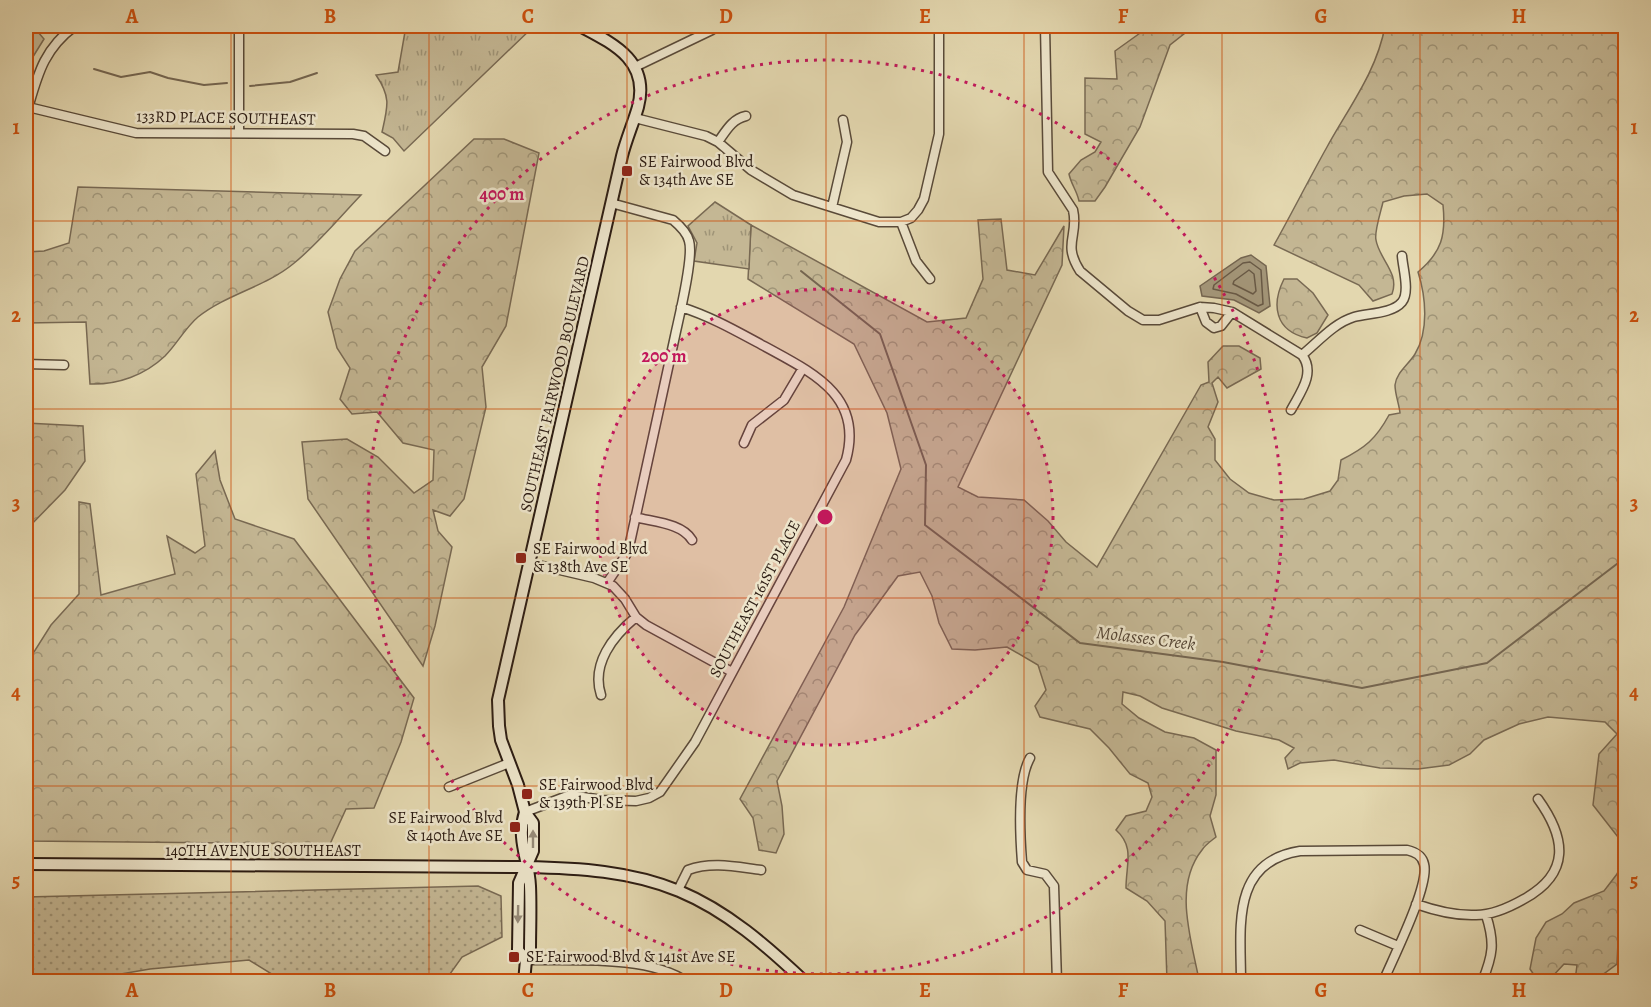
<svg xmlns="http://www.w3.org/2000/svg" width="1651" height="1007" font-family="Alegreya,serif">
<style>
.grass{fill:url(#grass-dots);stroke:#786953;stroke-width:1.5}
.forest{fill:url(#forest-crowns);stroke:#786953;stroke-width:1.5}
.park{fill:url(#park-tufts);stroke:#786953;stroke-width:1.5}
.water{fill:#a4977a;stroke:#746550;stroke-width:1.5}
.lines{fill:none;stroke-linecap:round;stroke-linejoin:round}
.shore{stroke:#685946;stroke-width:1.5}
.stream{stroke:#746550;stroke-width:2}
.street-casing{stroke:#594a39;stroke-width:11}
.secondary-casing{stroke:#2b1b12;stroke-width:14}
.street{stroke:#ede5cb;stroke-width:8}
.secondary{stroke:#ede5cb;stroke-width:10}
.oneway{fill:#968a78}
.grid{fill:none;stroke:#cc500d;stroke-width:1.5;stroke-opacity:0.55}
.ring{fill:none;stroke:#c2185b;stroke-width:3;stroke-dasharray:3 6}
.poi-dot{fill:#8f2418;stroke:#ede5cb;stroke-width:2}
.labels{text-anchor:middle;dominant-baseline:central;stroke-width:5;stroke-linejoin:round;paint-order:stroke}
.street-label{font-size:16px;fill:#2b1b12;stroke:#ede5cb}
.poi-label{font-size:16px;fill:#2b1b12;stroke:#ede5cb;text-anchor:start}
.water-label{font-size:18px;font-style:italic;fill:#554636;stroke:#ede5cb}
.centre{fill:#c2185b;stroke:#ede5cb;stroke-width:3}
.ring-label{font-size:18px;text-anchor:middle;font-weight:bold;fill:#c2185b;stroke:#ede5cb;stroke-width:5;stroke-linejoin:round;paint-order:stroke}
.neatline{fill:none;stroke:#cc500d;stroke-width:2}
.grid-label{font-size:20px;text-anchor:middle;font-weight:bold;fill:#cc500d}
</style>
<defs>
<pattern id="grass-dots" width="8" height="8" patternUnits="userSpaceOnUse" patternTransform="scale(1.5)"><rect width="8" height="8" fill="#c4b794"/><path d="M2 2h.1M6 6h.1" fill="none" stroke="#9f9477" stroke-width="1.8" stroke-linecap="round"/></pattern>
<pattern id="forest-crowns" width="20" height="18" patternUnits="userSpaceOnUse" patternTransform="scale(1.5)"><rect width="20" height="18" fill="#c4b794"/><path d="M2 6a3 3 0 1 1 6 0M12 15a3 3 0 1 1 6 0" fill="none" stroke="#9f9477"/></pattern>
<pattern id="park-tufts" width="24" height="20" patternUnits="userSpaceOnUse" patternTransform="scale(1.5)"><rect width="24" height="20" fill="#c4b794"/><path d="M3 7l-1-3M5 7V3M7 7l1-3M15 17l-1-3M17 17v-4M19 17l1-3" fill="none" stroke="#9f9477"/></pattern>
</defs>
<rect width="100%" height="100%" fill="#e3d7af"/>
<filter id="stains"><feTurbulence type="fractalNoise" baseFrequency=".00333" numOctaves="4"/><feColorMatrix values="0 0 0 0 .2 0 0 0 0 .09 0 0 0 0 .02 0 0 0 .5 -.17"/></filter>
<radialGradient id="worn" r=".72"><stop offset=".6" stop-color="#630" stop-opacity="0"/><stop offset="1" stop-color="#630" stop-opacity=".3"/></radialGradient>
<path class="grass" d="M478,886L501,896L502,937L462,957L445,981H283L249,960L150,969L80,981H26V897Z"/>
<path class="forest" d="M26,26H33L44,39L26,68Z
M1150,26H1194L1170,45L1140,127L1105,187L1095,201H1079C1077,191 1071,184 1069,174L1081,160L1095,152L1101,142L1085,134V78L1117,79L1115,51Z
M1385,26H1625L1626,928L1618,942L1617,964L1594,981H1575L1577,965L1564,964L1550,979L1538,981L1530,969L1536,938L1546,922L1562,914L1574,903L1604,891L1617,874L1624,857L1625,846L1593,805L1599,754L1617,734L1605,722L1548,717L1519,724L1484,740L1470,754L1449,765L1418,769L1380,768L1334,760L1300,763L1288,769L1285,758L1294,748L1279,740L1236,731L1162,708L1140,696L1123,692L1122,704L1139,718L1165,732L1194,738L1216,750V795L1210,816L1216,837C1211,841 1205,845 1202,850C1174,885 1190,935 1198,975L1196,981H1167L1165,921L1147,901L1126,888C1126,864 1135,847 1116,830L1126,816L1146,811L1152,797L1148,783L1130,774L1109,748L1090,729L1040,717L1035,706L1046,690L1038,665L1007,647L975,650L952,649L939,623L932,596L920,572L898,576L855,635L777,781L782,806L784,834L776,853L759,850L753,818L740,799L844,607L901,469L887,413L854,344L748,279L751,225L927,322L966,318L983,279L978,220L1001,219L1007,270L1035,275L1064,226L1062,265L958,487L978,497L1024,500L1048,521L1066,542L1097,567L1201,385L1209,382L1208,362L1223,346H1239L1260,358L1261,369L1227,388L1218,377L1212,383L1218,402L1208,427L1215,439V460L1230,479L1249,493L1274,500L1304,499L1330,491L1338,480L1341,460C1365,448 1376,439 1389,415L1400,413C1399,404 1395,394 1395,385C1396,373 1409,364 1415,354C1429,331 1426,297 1418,272C1442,252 1446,235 1443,205L1427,194L1404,196L1383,202C1381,211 1374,232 1376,240C1379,259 1400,273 1392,294L1373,301L1359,285L1274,245C1292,213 1309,179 1327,147C1349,107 1377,71 1385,26Z
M474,139H504L539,153L506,326L482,367L486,407L464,499L450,516L433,510L438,531L452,547L435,626L423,666L308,499L302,442L347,439L378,457L414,493L433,480L434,450L403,443L377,412L352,414L340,399L350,368L337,348L328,312L340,279L355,251Z
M78,187L361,195C339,218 318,244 293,264C265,287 227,294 198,317C185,328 177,344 165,356C145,375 118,385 90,384L86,322L26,323V252L44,251L69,243Z
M1284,279H1297L1313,293L1328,315L1317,333L1307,338C1275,331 1271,305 1284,279Z
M26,423L83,426L85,461L65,490L26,530Z
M215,451L220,480L235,519L294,539L414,698L401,742L374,808L346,809L330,844L26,841V657L34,652L51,625L79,594V502L90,504L101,595L175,574L167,536L195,553L205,546L196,474Z"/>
<path class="park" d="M406,26H534L404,151L393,138L382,132C388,106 391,97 376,75L398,72Z
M715,202L751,225L749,269L694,261L697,243L688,226Z"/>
<path class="water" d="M1251,255L1266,266L1270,306L1259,313L1234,300L1202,296L1200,286L1241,258Z"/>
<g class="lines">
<path class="shore" d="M1250,262L1261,270L1263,304L1258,306L1236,294L1213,289L1214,285L1243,263Z
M1249,270L1254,274L1256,291L1253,294L1233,284L1234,281Z"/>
<path class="stream" d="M26,49L30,50
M94,69L121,77L150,72L168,78L204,85L227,83
M250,86L290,82L317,73
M801,271L880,334L926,465L925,525L1080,643L1223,662L1362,688L1487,663L1626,557"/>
<defs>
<path id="street" d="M1045,26L1048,172L1073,210C1079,236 1062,243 1080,271L1128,311L1143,320H1159L1200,307L1214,308L1232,312L1302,355C1316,373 1300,393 1291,410
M635,67L712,30L717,26
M28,107L136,133L353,134L364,136L385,151
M26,115C37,78 42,50 75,26
M635,118L706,136L718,142L751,170L793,195L879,222H901L911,218L918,210L924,199L939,134V26
M239,133V26
M718,142C726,131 732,119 746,116
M832,207L847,142L843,120
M901,222L916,261L930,279
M1200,307L1206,322L1214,328L1221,326L1232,312
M1302,355C1318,342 1334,323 1354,317C1368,313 1392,314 1402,302C1410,292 1403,269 1402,256
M26,364L64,365
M744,443L752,425L784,400L803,368
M635,517C653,522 682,523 692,540
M530,563L594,578L613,586L625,599L636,617L646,625L732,672
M607,583L628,552C644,480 659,408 675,336C679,317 694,257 689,241C687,232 679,225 673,220L611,203
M601,695C591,664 613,636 636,617
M1030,758C1017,781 1020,836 1022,862L1027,870L1045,874L1054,886L1057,982
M449,787L509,763
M525,812L570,795L602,800L636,801L649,798L660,792L695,742L846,460C864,395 811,372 764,346C736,331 712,317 681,307
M678,890L688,870C712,861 737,867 761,870
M1416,904C1436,911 1455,916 1476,915C1492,915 1510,907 1524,899C1571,873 1566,838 1538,799
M1360,930L1398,946
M526,960C572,961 650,955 687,982
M1241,982C1241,928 1230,862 1300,851L1407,850C1415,852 1422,855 1424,864C1430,885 1393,958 1383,982
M1482,982C1493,955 1495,943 1486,915"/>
<path id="secondary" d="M26,864L526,867C578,868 631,871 679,891C727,911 767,946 805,982
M526,960L518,950L519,883L533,851V823L525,812L518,785L501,740L499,726L498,700L622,156C626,140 633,124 638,107C650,61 614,44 580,26
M524,982L526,960L530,951C530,930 531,908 530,886C529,860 516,840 525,812"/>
</defs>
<use href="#street" class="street-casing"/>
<use href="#secondary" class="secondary-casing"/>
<use href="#street" class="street"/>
<use href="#secondary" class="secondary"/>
</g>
<defs><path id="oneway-solid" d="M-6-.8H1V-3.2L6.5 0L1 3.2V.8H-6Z" transform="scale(1.5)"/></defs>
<g class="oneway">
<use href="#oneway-solid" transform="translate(533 839) rotate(-90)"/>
<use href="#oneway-solid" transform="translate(518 914) rotate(91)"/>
</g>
<path class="grid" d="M231,26V982M429,26V982M627,26V982M826,26V982M1024,26V982M1222,26V982M1420,26V982M26,221H1626M26,409H1626M26,598H1626M26,786H1626"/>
<circle cx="825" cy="517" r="228" fill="#c2185b" fill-opacity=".12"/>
<g class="ring">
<circle cx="825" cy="517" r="228"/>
<circle cx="825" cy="517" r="457"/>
</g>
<g class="poi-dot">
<rect x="621" y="165" width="12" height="12" rx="3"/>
<rect x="515" y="552" width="12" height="12" rx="3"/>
<rect x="521" y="788" width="12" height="12" rx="3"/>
<rect x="509" y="821" width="12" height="12" rx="3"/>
<rect x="508" y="951" width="12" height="12" rx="3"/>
</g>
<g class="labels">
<g class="street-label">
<text transform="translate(226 118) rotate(1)">133RD PLACE SOUTHEAST</text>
<text transform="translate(555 384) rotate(-77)">SOUTHEAST FAIRWOOD BOULEVARD</text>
<text transform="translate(755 599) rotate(-62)">SOUTHEAST 161ST PLACE</text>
<text x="263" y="851">140TH AVENUE SOUTHEAST</text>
</g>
<g class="poi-label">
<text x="639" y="162">SE Fairwood Blvd<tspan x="639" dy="18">&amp; 134th Ave SE</tspan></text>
<text x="533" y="549">SE Fairwood Blvd<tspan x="533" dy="18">&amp; 138th Ave SE</tspan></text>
<text x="539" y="785">SE Fairwood Blvd<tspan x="539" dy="18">&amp; 139th Pl SE</tspan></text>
<text x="503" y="818" text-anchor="end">SE Fairwood Blvd<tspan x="503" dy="18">&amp; 140th Ave SE</tspan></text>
<text x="526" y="957">SE Fairwood Blvd &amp; 141st Ave SE</text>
</g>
<g class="water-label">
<text transform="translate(1146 638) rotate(7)">Molasses Creek</text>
</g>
</g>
<circle cx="825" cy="517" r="9" class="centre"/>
<g class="ring-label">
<text x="502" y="200">400 m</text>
<text x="664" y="362">200 m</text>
</g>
<rect width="1651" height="1007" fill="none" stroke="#e3d7af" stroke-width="66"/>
<rect x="33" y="33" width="1585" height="941" class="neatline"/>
<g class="grid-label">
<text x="132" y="23">A</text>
<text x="330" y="23">B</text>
<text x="528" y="23">C</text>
<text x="726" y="23">D</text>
<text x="925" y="23">E</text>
<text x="1123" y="23">F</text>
<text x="1321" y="23">G</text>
<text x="1519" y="23">H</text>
<text x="16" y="134">1</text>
<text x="1634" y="134">1</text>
<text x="16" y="322">2</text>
<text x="1634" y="322">2</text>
<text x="16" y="510">3</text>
<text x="1634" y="510">3</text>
<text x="16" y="699">4</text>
<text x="1634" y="699">4</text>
<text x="16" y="887">5</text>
<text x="1634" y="887">5</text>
<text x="132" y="997">A</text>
<text x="330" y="997">B</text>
<text x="528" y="997">C</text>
<text x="726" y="997">D</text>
<text x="925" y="997">E</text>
<text x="1123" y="997">F</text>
<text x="1321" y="997">G</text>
<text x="1519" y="997">H</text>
</g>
<rect width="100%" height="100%" filter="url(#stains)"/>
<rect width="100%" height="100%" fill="url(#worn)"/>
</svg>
